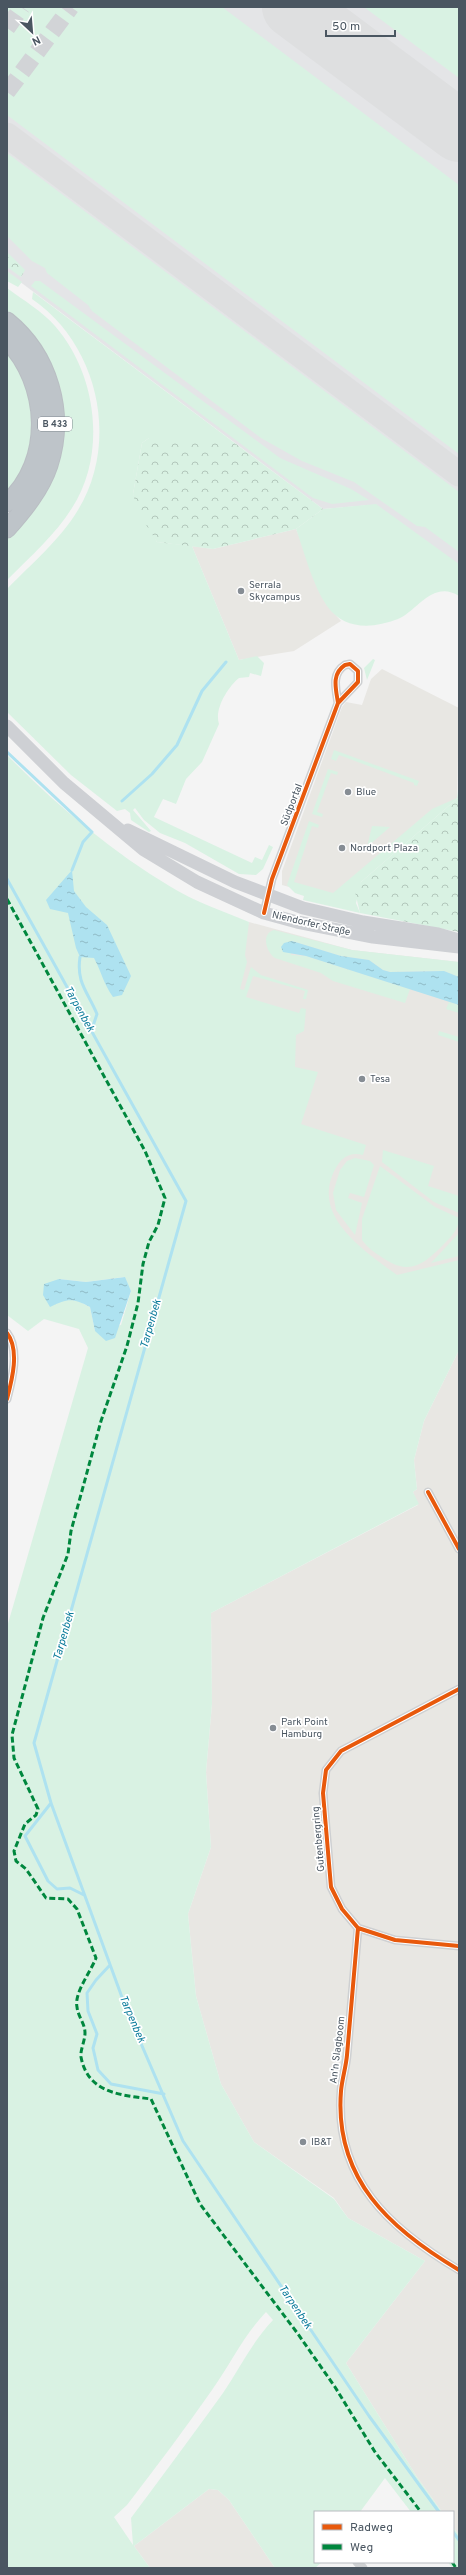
<svg xmlns="http://www.w3.org/2000/svg" width="466" height="2575" font-family="Overpass,sans-serif">
<style>
.commercial{fill:#e8e7e3}
.airport{fill:#e4e5e7}
.green{fill:#d9f2e3;fill-rule:evenodd}
.forest{fill:url(#forest-crowns)}
.water{fill:url(#water-ripples)}
.lines{fill:none;stroke-linecap:round;stroke-linejoin:round}
.stream{stroke:#aee2f0;stroke-width:3}
.taxiway{stroke:#dedfe0;stroke-width:25}
.runway{stroke:#dedfe0;stroke-width:62}
.highway-tunnel{stroke:#d2d4d7;stroke-width:17;stroke-dasharray:17 8;stroke-linecap:butt}
.highway-casing{stroke:#b9bec3;stroke-width:19}
.street{stroke:#ced0d2;stroke-width:9}
.secondary{stroke:#ced0d4;stroke-width:13}
.highway{stroke:#bec4c9;stroke-width:17}
.quiet{stroke:#00873e;stroke-width:3;stroke-dasharray:6 3;stroke-linecap:butt}
.cycleway-casing{stroke:#fff;stroke-width:6}
.cycleway{stroke:#e8590c;stroke-width:4}
.poi-dot{fill:#868d94;stroke:#fff;stroke-width:1.5}
.labels{text-anchor:middle;dominant-baseline:central;stroke-width:3.5;stroke-linejoin:round;paint-order:stroke}
.shield{fill:#fff;stroke:#808990;stroke-width:1}
.shield-label{font-size:9px;font-weight:bold;fill:#4a5661}
.poi-label{font-size:10px;fill:#4a5661;stroke:#fff;text-anchor:start}
.street-label{font-size:10px;fill:#4a5661;stroke:#fff}
.water-label{font-size:11px;font-style:italic;fill:#0c7c9b;stroke:#fff}
</style>
<defs>
<pattern id="forest-crowns" width="20" height="18" patternUnits="userSpaceOnUse"><rect width="20" height="18" fill="#d9f2e3"/><path d="M2 6a3 3 0 1 1 6 0M12 15a3 3 0 1 1 6 0" fill="none" stroke="#b2c7bb"/></pattern>
<pattern id="water-ripples" width="26" height="14" patternUnits="userSpaceOnUse"><rect width="26" height="14" fill="#aee2f0"/><path d="M2 4q2-2 4 0t4 0M15 11q2-2 4 0t4 0" fill="none" stroke="#90bac6"/></pattern>
</defs>
<rect width="100%" height="100%" fill="#f4f4f4"/>
<path class="commercial" d="M296,529L327,605L341,621L294,651L239,660L192,546L213,549Z
M382,669L459,708L457,798L335,900L282,885V871L342,707L346,702L362,705L371,679Z
M249,922L352,950L459,962V1268L405,1282L347,1249L232,998L234,973Z
M459,1350V2535L453,2527V2512H442L417,2477L346,2363L425,2261L348,2218L334,2198L254,2142L221,2084L196,1996L188,1914L211,1847L206,1772L212,1704L211,1613L418,1505L413,1492L417,1489L414,1460L424,1421Z
M209,2489L218,2490L229,2500L275,2568H150L134,2546Z"/>
<path class="airport" d="M7,7H459V569L371,505L323,509L7,272Z"/>
<path class="green" d="M7,7H222L459,185V454L7,115Z
M364,7H459V78Z
M7,153L459,492V552L425,527L417,526L354,482L302,461L261,438L92,311L88,305L47,273L45,268L32,261L7,236Z
M7,271L22,282L18,287L7,281Z
M35,281H40L280,458L351,489L369,500L332,504L313,498L31,286Z
M7,288C23,300 42,311 55,326C97,374 107,454 72,508C55,535 30,557 7,580V536L51,481L14,317L7,311Z
M33,292L228,438H149L142,443L133,494L157,542L192,546L239,660L257,656L264,663L261,676L250,673L249,677L239,678C228,687 214,709 219,724L202,762L186,779L176,804L163,799L154,817L252,863L255,857L262,860L269,845L273,847L263,869L256,875L239,874L185,843L160,833L144,820L135,808L133,810L151,831L149,832L131,820L130,813L125,809L117,811L71,775L7,712V589C31,564 60,540 78,510C120,441 98,344 32,299Z
M7,352C39,395 41,450 7,492Z
M376,504L459,564V596C433,579 416,612 398,619C372,629 344,630 327,606C312,584 305,554 296,529L323,509Z
M373,659L375,660L367,680L364,668Z
M334,750L419,781L417,786L414,785V783L339,755L336,761L331,759Z
M7,755C56,805 111,851 171,887C195,902 223,911 249,922L245,955L247,962L240,989L244,990L251,967L261,975L308,990L306,999H303L305,991L253,976L246,997L299,1013L301,1008L306,1009L304,1031L296,1035L295,1067L318,1072L301,1124L366,1145L363,1155C352,1152 343,1156 337,1166C308,1214 362,1249 397,1275L459,1260V1350L424,1421L414,1460L417,1489L413,1492L419,1504L211,1613L212,1704L206,1772L211,1847L188,1914L196,1996L221,2084L254,2142L334,2199L348,2218L425,2261L346,2363L417,2477L442,2512H411L385,2478L360,2512H315V2562H322L315,2568H275L229,2500L218,2490L209,2489L134,2546L150,2568H7V1627L88,1348L79,1329L44,1319L28,1331L7,1315ZM124,1277L131,1291L121,1325L95,1331L90,1307L78,1301L65,1299L59,1279L86,1282ZM266,2312L273,2320C252,2342 240,2368 223,2393C193,2435 162,2476 131,2518L133,2545L114,2517L127,2505C156,2467 185,2429 212,2390C231,2363 244,2335 266,2312Z
M328,769L338,772L337,775L331,773L317,812L323,814L322,817L312,814Z
M459,784V797L361,882L356,903L360,913L303,900L304,896L295,893L287,885L309,821L319,825L318,828L312,826L294,882L333,893L432,809L457,798Z
M372,826L390,827L367,847Z
M274,930L352,950L459,962V977L444,971L390,972L383,970L369,960L341,956L292,941L291,955L306,956L410,989L405,1003L333,981L321,973L275,958C267,953 260,934 274,930Z
M449,1002L459,1005V1013L446,1009Z
M439,1031L459,1037V1042L438,1035Z
M383,1150L434,1166L428,1186L459,1196V1213L434,1202L382,1162Z
M355,1158L370,1161L374,1165L364,1197L350,1193L348,1198L362,1203L355,1235L336,1210L333,1193L340,1170L347,1161Z
M380,1166L435,1207L459,1218C459,1229 451,1237 444,1244C423,1265 410,1276 383,1258C375,1253 368,1248 362,1240V1219Z
M459,1233V1256L431,1263Z
M453,2527L459,2535V2568H452L448,2562H453Z"/>
<path class="forest" d="M7,252L25,270L21,277L7,267Z
M149,438H228L323,509L296,529L213,549L157,542L138,512L133,494L142,443Z
M459,797V932L360,913L355,892L361,882Z"/>
<path class="water" d="M72,870L74,891L86,907L107,925L131,976L122,995L113,997C103,983 102,973 94,958L80,957L76,948L68,913L50,909L46,900Z
M292,941L341,956L369,960L383,970L390,972L444,971L459,977V1005L306,956L283,952L281,947L284,943Z
M125,1277L131,1291L115,1338L106,1341L95,1331L90,1307C73,1298 68,1298 50,1307L43,1295L44,1284L59,1279L86,1282Z"/>
<g class="lines">
<path class="stream" d="M7,752L92,832
M122,801L152,774L177,745L202,691L226,662
M72,870L83,842L92,832
M7,879L186,1201L34,1743L51,1803L127,2011L183,2141L369,2416L439,2512
M80,957C76,983 88,992 97,1014L92,1029
M51,1803L25,1836L48,1881L57,1889L70,1888L84,1895
M110,1965L96,1980L87,1993L88,2011L97,2034L93,2048L98,2070L111,2084L164,2094
M453,2532L459,2540"/>
<path class="taxiway" d="M7,135L459,474"/>
<path class="runway" d="M293,7L459,131"/>
<path class="highway-tunnel" d="M7,28L22,7
M7,92L71,7"/>
<defs>
<path id="highway" d="M7,321C49,355 66,413 49,465C41,489 24,510 7,529
M7,340C49,383 54,461 7,503"/>
</defs>
<use href="#highway" class="highway-casing"/>
<path class="street" d="M264,913L272,879L338,703L358,682V671L350,664L345,665C331,674 336,689 338,703
M7,1333C20,1350 12,1380 7,1399
M428,1492L459,1549
M459,1689L341,1751L326,1770L323,1793L331,1887L342,1909L358,1928L395,1940L459,1946
M358,1928C354,1970 351,2013 347,2055C346,2067 342,2079 341,2091C334,2179 390,2229 459,2270
M357,2562L363,2568"/>
<path class="secondary" d="M7,726L64,783L144,850L197,882L264,913L297,922L373,937L459,947
M128,830L235,882L303,908L363,922L438,934L459,940"/>
<use href="#highway" class="highway"/>
<path class="quiet" d="M7,899L145,1151L165,1198L158,1225L149,1242L143,1264L138,1303L127,1346L101,1421L71,1531L68,1554L43,1618L12,1735L14,1758L38,1809L36,1815L25,1824L14,1851L16,1861L26,1869L46,1898L68,1899L77,1909L96,1958C90,1973 74,1993 77,2007C78,2017 85,2023 85,2033C85,2041 80,2050 81,2057C88,2094 122,2095 151,2099L200,2204L298,2334L335,2387L375,2452L421,2512
M452,2562L456,2568"/>
<defs>
<path id="cycleway" d="M264,913L272,879L338,703L358,682V671L350,664L345,665C331,674 336,689 338,703
M7,1333C20,1350 12,1380 7,1399
M428,1492L459,1549
M459,1689L341,1751L326,1770L323,1793L331,1887L342,1909L358,1928L395,1940L459,1946
M358,1928C354,1970 351,2013 347,2055C346,2067 342,2079 341,2091C334,2179 390,2229 459,2270"/>
</defs>
<use href="#cycleway" class="cycleway-casing"/>
<use href="#cycleway" class="cycleway"/>
</g>
<g class="poi-dot">
<circle cx="241" cy="591" r="4"/>
<circle cx="348" cy="792" r="4"/>
<circle cx="342" cy="848" r="4"/>
<circle cx="362" cy="1079" r="4"/>
<circle cx="273" cy="1728" r="4"/>
<circle cx="303" cy="2142" r="4"/>
</g>
<g class="labels">
<rect class="shield" x="38" y="417" width="34" height="14" rx="3"/>
<g class="shield-label">
<text x="55" y="424">B 433</text>
</g>
<g class="poi-label">
<text x="249" y="585">Serrala<tspan x="249" dy="12">Skycampus</tspan></text>
<text x="356" y="792">Blue</text>
<text x="350" y="848">Nordport Plaza</text>
<text x="370" y="1079">Tesa</text>
<text x="281" y="1722">Park Point<tspan x="281" dy="12">Hamburg</tspan></text>
<text x="311" y="2142">IB&amp;T</text>
</g>
<g class="street-label">
<text transform="translate(292 805) rotate(-69)">Südportal</text>
<text transform="translate(311 924) rotate(13)">Niendorfer Straße</text>
<text transform="translate(319 1839) rotate(-95)">Gutenbergring</text>
<text transform="translate(338 2050) rotate(-83)">An'n Slagboom</text>
</g>
<g class="water-label">
<text transform="translate(79 1009) rotate(61)">Tarpenbek</text>
<text transform="translate(151 1324) rotate(-74)">Tarpenbek</text>
<text transform="translate(64 1636) rotate(-74)">Tarpenbek</text>
<text transform="translate(132 2019) rotate(67)">Tarpenbek</text>
<text transform="translate(295 2307) rotate(56)">Tarpenbek</text>
</g>
</g>
<rect width="466" height="2575" fill="none" stroke="#4a5661" stroke-width="16"/>
<rect x="314" y="2511" width="140" height="52" fill="#ffffff" stroke="#b7bbc0"/>
<rect x="322" y="2524" width="20" height="6" fill="#e8590c" stroke="#b7bbc0"/>
<text x="350" y="2531" font-size="12" fill="#4a5661">Radweg</text>
<rect x="322" y="2544" width="20" height="6" fill="#00873e" stroke="#b7bbc0"/>
<text x="350" y="2551" font-size="12" fill="#4a5661">Weg</text>
<g transform="translate(32 32) rotate(154)" stroke="#ffffff" stroke-width="3" paint-order="stroke">
<path d="M0-3L7 15L0 10L-7 15Z" fill="#4a5661"/>
<text y="-6" font-size="11" font-weight="bold" text-anchor="middle" fill="#4a5661">N</text>
</g>
<path d="M326 30v6h69v-6" fill="none" stroke="#4a5661" stroke-width="2"/>
<text x="332" y="30" font-size="12" fill="#4a5661" stroke="#ffffff" stroke-width="3" paint-order="stroke">50 m</text>
</svg>
